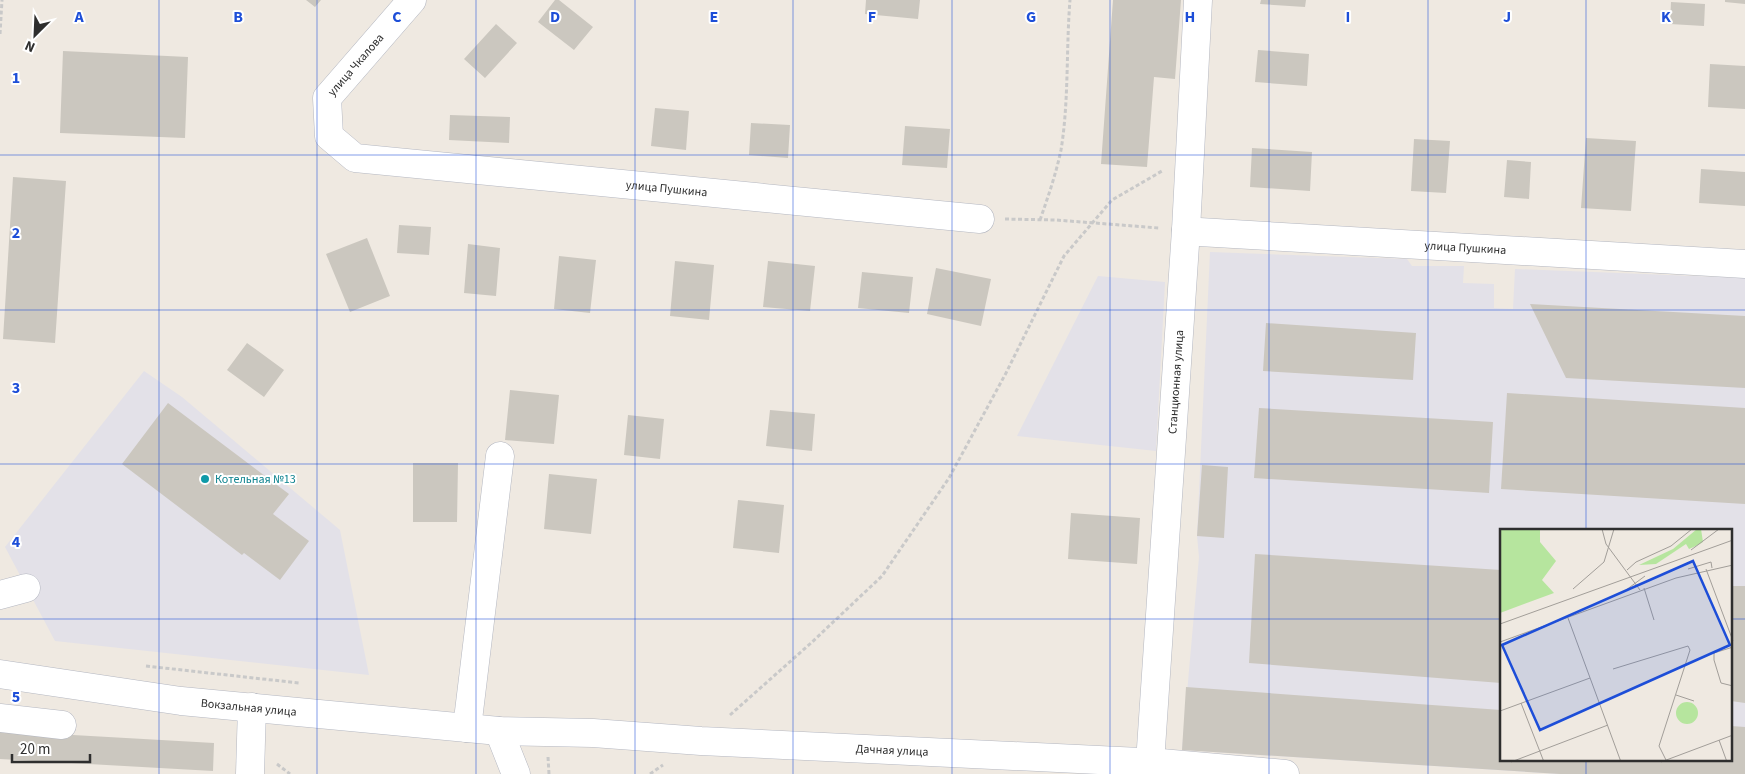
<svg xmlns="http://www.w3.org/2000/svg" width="1745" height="774" font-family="'Source Sans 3',sans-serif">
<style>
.industrial{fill:#e3e1e8;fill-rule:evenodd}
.building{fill:#cbc7bf}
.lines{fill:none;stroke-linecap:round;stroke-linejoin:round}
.minor-casing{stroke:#b4b7c1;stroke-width:29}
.path{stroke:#c9c9c9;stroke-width:3;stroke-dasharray:4 2.5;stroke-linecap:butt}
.minor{stroke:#fff;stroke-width:28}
.grid{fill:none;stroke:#1d4ed8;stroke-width:1;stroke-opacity:0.55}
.culture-dot{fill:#0f9aa8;stroke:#fff;stroke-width:2}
.labels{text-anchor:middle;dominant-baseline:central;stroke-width:4;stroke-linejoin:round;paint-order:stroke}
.street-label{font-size:12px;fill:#2e2e2e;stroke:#fff}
.culture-label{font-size:12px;fill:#0d838f;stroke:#fff;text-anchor:start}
.inset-road{fill:none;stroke:#a29e99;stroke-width:1}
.view{fill:#1d4ed8;fill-opacity:0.15;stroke:#1d4ed8;stroke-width:2.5}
.inset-edge{fill:none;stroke:#2e2e2e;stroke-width:2.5}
.grid-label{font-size:16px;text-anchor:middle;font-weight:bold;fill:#1d4ed8;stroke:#fff;stroke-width:4;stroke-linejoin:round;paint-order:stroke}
</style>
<rect width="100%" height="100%" fill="#efe9e1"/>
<path class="industrial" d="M1210,252L1407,259L1412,266H1464L1463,283L1494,284V308L1513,309L1515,269L1745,278V774H1560L1182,750L1199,557L1197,536ZM1501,530H1731V760H1501Z
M1098,276L1165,282L1156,451L1017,436Z
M144,371L182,397L340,530L369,675L55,641L5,547Z"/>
<path class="building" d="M306,0H321L315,7Z
M555,0H559L593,27L574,50L538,22Z
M866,0H920L918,19L865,14Z
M1113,0H1181L1175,79L1154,77L1147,167L1101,164Z
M1261,0H1306L1305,7L1260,4Z
M1725,0H1745V4L1725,2Z
M1671,2L1705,4L1704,26L1670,24Z
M496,24L517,43L485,78L464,59Z
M1258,50L1309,54L1307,86L1255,82Z
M63,51L188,57L185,138L60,133Z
M1710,64L1745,66V109L1708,107Z
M655,108L689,111L686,150L651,146Z
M450,115L510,117L509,143L449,140Z
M751,123L790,125L788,158L749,155Z
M905,126L950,129L947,168L902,165Z
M1586,138L1636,141L1631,211L1581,208Z
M1414,139L1450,141L1446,193L1411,191Z
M1252,148L1312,152L1310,191L1250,187Z
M1507,160L1531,162L1529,199L1504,197Z
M1701,169L1745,172V206L1699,203Z
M13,177L66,181L55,343L3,339Z
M399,225L431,227L429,255L397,253Z
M367,238L390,296L350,312L326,254Z
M468,244L500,248L496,296L464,293Z
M559,256L596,260L590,313L554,309Z
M675,261L714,265L709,320L670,316Z
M768,261L815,266L810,311L763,307Z
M936,268L991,279L981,326L927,314Z
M862,272L913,277L909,313L858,308Z
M1530,304L1745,316V388L1566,378Z
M1266,323L1416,333L1413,380L1263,371Z
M247,343L284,370L264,397L227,370Z
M510,390L559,395L554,444L505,440Z
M1507,393L1745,408V504L1501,489Z
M168,403L289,494L273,514L309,541L280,580L244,553L242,555L122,464Z
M1259,408L1493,422L1489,493L1254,478Z
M770,410L815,414L812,451L766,446Z
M628,415L664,419L660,459L624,455Z
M413,463H458L457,522H413Z
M1202,465L1228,467L1224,538L1197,536Z
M549,474L597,479L591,534L544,529Z
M738,500L784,505L779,553L733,548Z
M1071,513L1140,518L1137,564L1068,559Z
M1255,554L1501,570V683L1249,663Z
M1731,586H1745V703L1731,701Z
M1186,687L1501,710V760H1731V726L1745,727V774H1560L1182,750Z
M0,728L73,731V735L214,743L213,771L0,759Z"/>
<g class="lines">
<defs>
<g id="minor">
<path id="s1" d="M412,0L327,98L329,136L355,158L980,219"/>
<path id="s2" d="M1186,230L1199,232L1745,264"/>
<path d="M0,595L26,588"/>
<path id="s3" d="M0,674L181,701L499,731L593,733L701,741L1161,763L1285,774"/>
<path d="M0,718L62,725"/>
<path d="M467,728L500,456"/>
<path d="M499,731L516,774"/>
<path id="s4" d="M1150,763L1186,230L1198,0"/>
<path d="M250,774L252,707"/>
</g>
</defs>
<use href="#minor" class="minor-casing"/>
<path class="path" d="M0,34L2,0
M1005,219L1056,220L1159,228
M1040,220C1048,197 1056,174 1061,150C1069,101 1066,50 1070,0
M146,666L299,683
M730,715L811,643L882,576L949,478L1006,373L1064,256L1112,200L1162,171
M548,757L549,774
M277,764L290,774
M650,774L663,765"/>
<use href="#minor" class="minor"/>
</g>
<path class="grid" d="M159,0V774M317,0V774M476,0V774M635,0V774M793,0V774M952,0V774M1110,0V774M1269,0V774M1428,0V774M1586,0V530M0,155H1745M0,310H1745M0,464H1745M0,619H1501M1731,619H1745M1586,760V774"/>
<circle class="culture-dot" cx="205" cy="479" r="5"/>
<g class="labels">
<g class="street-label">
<text transform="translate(356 65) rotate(-49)">улица Чкалова</text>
<text stroke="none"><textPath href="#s1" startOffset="515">улица Пушкина</textPath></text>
<text stroke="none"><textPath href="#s2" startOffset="280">улица Пушкина</textPath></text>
<text stroke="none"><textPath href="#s4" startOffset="382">Станционная улица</textPath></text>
<text stroke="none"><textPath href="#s3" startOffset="251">Вокзальная улица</textPath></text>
<text stroke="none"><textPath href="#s3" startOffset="896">Дачная улица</textPath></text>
</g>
<g class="culture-label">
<text x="215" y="479">Котельная №13</text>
</g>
</g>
<g transform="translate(1500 529)">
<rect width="232" height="232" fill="#efe9e1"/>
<path d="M0,0H40V13L56,32L42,51L54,64L0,84ZM197,0H201L203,13L198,16L189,20L186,15L156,35L139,36L173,20ZM176 184a11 11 0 1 1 22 0a11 11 0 1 1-22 0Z" fill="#b6e59e"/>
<path class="inset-road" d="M102,0L106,15L140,61M191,21L219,0M188,40L211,33L212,39M206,40L233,112M127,41L136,33L171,17L192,0M144,59L154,91M73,60L104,33L114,0M126,61L145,47M68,89L121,233M0,95L233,11M0,113L176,49L233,36M233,118L214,124V131L221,154L233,157M113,140L188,117L190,121L159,217L166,231M176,166L194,172M21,174L44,233M0,182L90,149M219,211L227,233M11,233L108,196M161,233L233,206"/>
<path class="view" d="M193,32L230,116L40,201L2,116Z"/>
<rect width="232" height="232" class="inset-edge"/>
</g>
<g class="grid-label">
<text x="79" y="22">A</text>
<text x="238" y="22">B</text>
<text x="397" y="22">C</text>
<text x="555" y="22">D</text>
<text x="714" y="22">E</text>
<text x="872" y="22">F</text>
<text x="1031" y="22">G</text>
<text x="1190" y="22">H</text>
<text x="1348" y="22">I</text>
<text x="1507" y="22">J</text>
<text x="1666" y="22">K</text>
<text x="16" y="83">1</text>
<text x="16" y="238">2</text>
<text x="16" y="393">3</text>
<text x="16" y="547">4</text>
<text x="16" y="702">5</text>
</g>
<g transform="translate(35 35) rotate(204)" stroke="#ffffff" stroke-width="4" paint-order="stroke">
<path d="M0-4L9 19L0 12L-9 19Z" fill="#2e2e2e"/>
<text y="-8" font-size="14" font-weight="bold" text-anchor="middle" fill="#2e2e2e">N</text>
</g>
<path d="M12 754v8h78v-8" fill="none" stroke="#2e2e2e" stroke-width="2.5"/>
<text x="20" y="754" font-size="15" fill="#2e2e2e" stroke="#ffffff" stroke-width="4" paint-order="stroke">20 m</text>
</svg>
